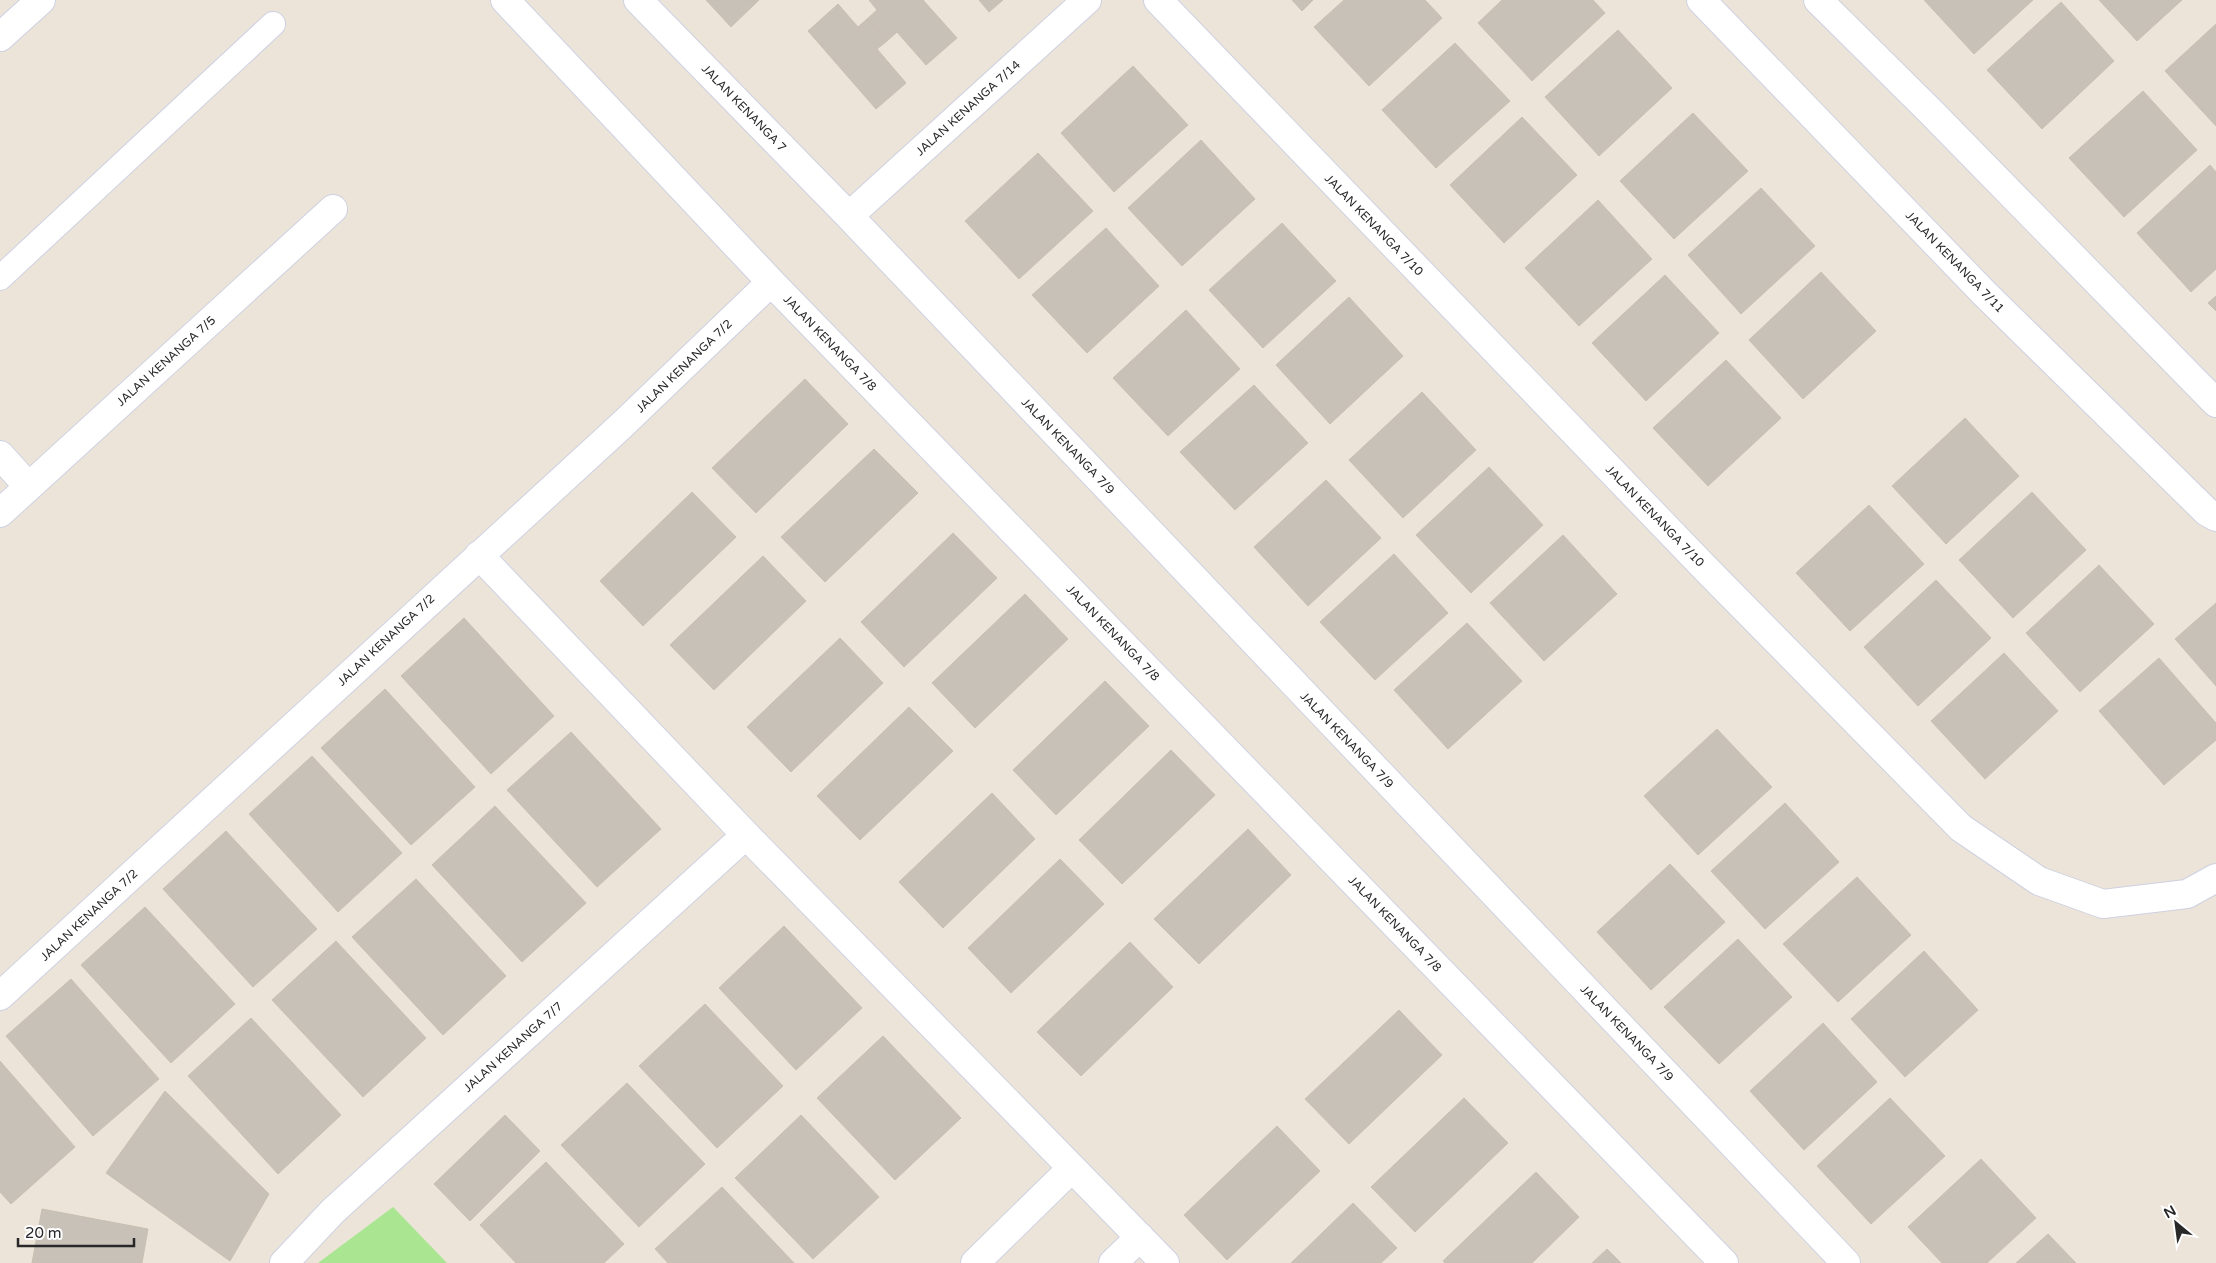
<svg xmlns="http://www.w3.org/2000/svg" width="2216" height="1263" font-family="'Varela Round',sans-serif">
<style>
.green{fill:#aae691}
.building{fill:#c7c1b8;stroke:#c7c0b2}
.lines{fill:none;stroke-linecap:round;stroke-linejoin:round}
.lane-casing{stroke:#ced1e2;stroke-width:26}
.street-casing{stroke:#ced1e2;stroke-width:30}
.lane{stroke:#fff;stroke-width:24}
.street{stroke:#fff;stroke-width:28}
.labels{text-anchor:middle;dominant-baseline:central;stroke-width:4;stroke-linejoin:round;paint-order:stroke}
.street-label{font-size:12px;fill:#282828;stroke:#fff}
</style>
<rect width="100%" height="100%" fill="#ece4d8"/>
<path class="green" d="M393,1207L447,1263H318Z"/>
<path class="building" d="M706,0H759L731,27Z
M869,0H923L957,38L926,65L897,32L887,41L867,19L877,10Z
M979,0H1003L989,12Z
M1292,0H1313L1302,11Z
M1344,0H1425L1442,18L1369,86L1314,27Z
M1502,0H1593L1605,13L1532,81L1478,23Z
M1924,0H2033L1974,54Z
M2099,0H2182L2137,41Z
M2061,2L2114,61L2042,129L1987,70Z
M838,4L858,27L867,19L887,41L877,49L906,83L876,109L808,31Z
M2216,24V126L2165,71Z
M1618,30L1672,88L1599,156L1545,97Z
M1455,43L1510,101L1436,168L1382,110Z
M1133,66L1188,125L1114,192L1061,133Z
M2143,91L2197,150L2124,217L2069,158Z
M1693,113L1748,171L1674,239L1620,181Z
M1522,117L1577,175L1504,243L1450,185Z
M1201,140L1255,199L1182,266L1128,208Z
M1038,153L1093,211L1019,279L965,221Z
M2210,165L2216,172V269L2191,292L2137,233Z
M1761,188L1815,246L1741,314L1688,255Z
M1598,200L1652,259L1579,326L1525,268Z
M1282,223L1336,281L1263,348L1209,290Z
M1106,228L1159,286L1087,353L1032,295Z
M1821,272L1876,331L1803,399L1749,340Z
M1665,275L1719,333L1646,401L1592,343Z
M2216,296V311L2208,303Z
M1349,297L1403,356L1330,424L1276,365Z
M1186,310L1240,369L1168,436L1113,378Z
M1726,360L1781,418L1708,486L1653,428Z
M805,379L848,424L756,513L712,468Z
M1254,385L1308,443L1235,510L1180,452Z
M1422,392L1476,450L1403,518L1349,460Z
M1965,418L2019,476L1946,544L1892,486Z
M874,449L918,493L825,582L781,537Z
M1489,467L1543,525L1471,593L1416,535Z
M1326,480L1381,538L1308,606L1254,547Z
M692,492L736,537L643,626L600,581Z
M2032,492L2086,550L2013,618L1959,560Z
M1869,505L1924,564L1850,631L1796,573Z
M953,533L997,578L904,667L861,622Z
M1563,535L1617,594L1544,661L1490,603Z
M1394,554L1448,613L1375,680L1320,622Z
M763,556L806,601L714,690L670,645Z
M2099,565L2154,624L2080,692L2026,633Z
M1936,580L1991,638L1918,706L1864,647Z
M1025,594L1068,639L975,728L932,683Z
M2216,603V686L2175,639Z
M464,618L554,716L491,774L401,676Z
M1467,623L1522,681L1448,749L1394,690Z
M840,638L883,683L791,772L747,727Z
M2004,653L2058,711L1985,779L1931,721Z
M2159,658L2216,723V740L2164,785L2099,711Z
M1105,681L1149,726L1056,815L1013,770Z
M385,689L475,787L411,845L321,748Z
M909,707L953,751L860,840L817,796Z
M1717,729L1772,787L1698,855L1644,796Z
M571,732L661,829L597,887L507,790Z
M1171,750L1215,795L1122,884L1079,840Z
M312,756L402,853L338,912L249,814Z
M992,793L1035,839L943,928L899,882Z
M1785,803L1839,862L1765,929L1711,871Z
M495,806L586,903L522,962L432,865Z
M1248,829L1291,875L1199,964L1154,919Z
M226,831L317,929L253,987L163,889Z
M1060,859L1104,904L1011,993L968,948Z
M1670,864L1725,922L1651,990L1597,932Z
M1857,877L1911,935L1838,1002L1783,944Z
M416,879L506,976L443,1035L352,937Z
M145,907L235,1004L171,1063L81,965Z
M784,926L862,1008L796,1070L719,988Z
M1738,939L1792,997L1719,1064L1664,1007Z
M336,941L426,1038L363,1097L272,1000Z
M1130,942L1173,987L1081,1076L1037,1032Z
M1924,951L1978,1010L1905,1077L1851,1019Z
M71,979L159,1079L93,1136L6,1036Z
M705,1004L783,1086L717,1148L639,1066Z
M1399,1010L1442,1055L1349,1144L1305,1099Z
M251,1018L341,1115L278,1174L188,1076Z
M1823,1023L1877,1082L1804,1150L1750,1091Z
M883,1036L961,1118L895,1180L817,1098Z
M0,1061L75,1147L11,1204L0,1192Z
M627,1083L705,1164L639,1227L561,1145Z
M165,1091L269,1194L230,1261L106,1173Z
M1464,1098L1508,1143L1415,1232L1371,1187Z
M1890,1098L1945,1156L1871,1224L1817,1166Z
M505,1115L540,1151L470,1221L434,1184Z
M801,1115L879,1197L813,1259L735,1178Z
M1277,1126L1320,1171L1227,1260L1184,1215Z
M1981,1159L2036,1218L1987,1263H1942L1908,1227Z
M546,1162L624,1244L604,1263H516L480,1225Z
M1536,1172L1579,1217L1532,1263H1445L1443,1261Z
M722,1187L794,1263H668L655,1249Z
M1353,1203L1397,1248L1381,1263H1291Z
M42,1209L148,1229L142,1263H32Z
M2048,1234L2076,1263H2016Z
M1607,1249L1621,1263H1592Z"/>
<g class="lines">
<defs>
<path id="lane" d="M0,278L273,24"/>
<path id="street" d="M505,0L771,282L1724,1263
M638,0L849,216L1846,1263
M1158,0L1706,569L1961,828L2039,881L2103,904L2187,894L2216,878
M1701,0L1984,293L2207,512L2216,517
M1818,0L1931,112L2216,403
M0,37L41,0
M849,216L1087,0
M0,455L28,486
M0,513L333,209
M479,555L746,835L1165,1263
M0,996L622,425L771,282
M284,1263L333,1211L746,835
M975,1263L1072,1168
M1113,1263L1140,1237"/>
</defs>
<use href="#lane" class="lane-casing"/>
<use href="#street" class="street-casing"/>
<use href="#lane" class="lane"/>
<use href="#street" class="street"/>
</g>
<g class="labels">
<g class="street-label">
<text transform="translate(744 108) rotate(46)">JALAN KENANGA 7</text>
<text transform="translate(968 108) rotate(-42)">JALAN KENANGA 7/14</text>
<text transform="translate(1374 225) rotate(46)">JALAN KENANGA 7/10</text>
<text transform="translate(1955 262) rotate(46)">JALAN KENANGA 7/11</text>
<text transform="translate(830 343) rotate(46)">JALAN KENANGA 7/8</text>
<text transform="translate(166 361) rotate(-42)">JALAN KENANGA 7/5</text>
<text transform="translate(684 366) rotate(-44)">JALAN KENANGA 7/2</text>
<text transform="translate(1068 446) rotate(46)">JALAN KENANGA 7/9</text>
<text transform="translate(1655 516) rotate(46)">JALAN KENANGA 7/10</text>
<text transform="translate(1113 633) rotate(46)">JALAN KENANGA 7/8</text>
<text transform="translate(386 640) rotate(-43)">JALAN KENANGA 7/2</text>
<text transform="translate(1347 740) rotate(46)">JALAN KENANGA 7/9</text>
<text transform="translate(89 915) rotate(-43)">JALAN KENANGA 7/2</text>
<text transform="translate(1395 924) rotate(46)">JALAN KENANGA 7/8</text>
<text transform="translate(1627 1033) rotate(46)">JALAN KENANGA 7/9</text>
<text transform="translate(513 1047) rotate(-42)">JALAN KENANGA 7/7</text>
</g>
</g>
<g transform="translate(2176 1223) rotate(331)" stroke="#ffffff" stroke-width="4" paint-order="stroke">
<path d="M0-4L9 19L0 12L-9 19Z" fill="#282828"/>
<text y="-8" font-size="14" font-weight="bold" text-anchor="middle" fill="#282828">N</text>
</g>
<path d="M18 1238v8h116v-8" fill="none" stroke="#282828" stroke-width="2.5"/>
<text x="25" y="1238" font-size="15" fill="#282828" stroke="#ffffff" stroke-width="4" paint-order="stroke">20 m</text>
</svg>
